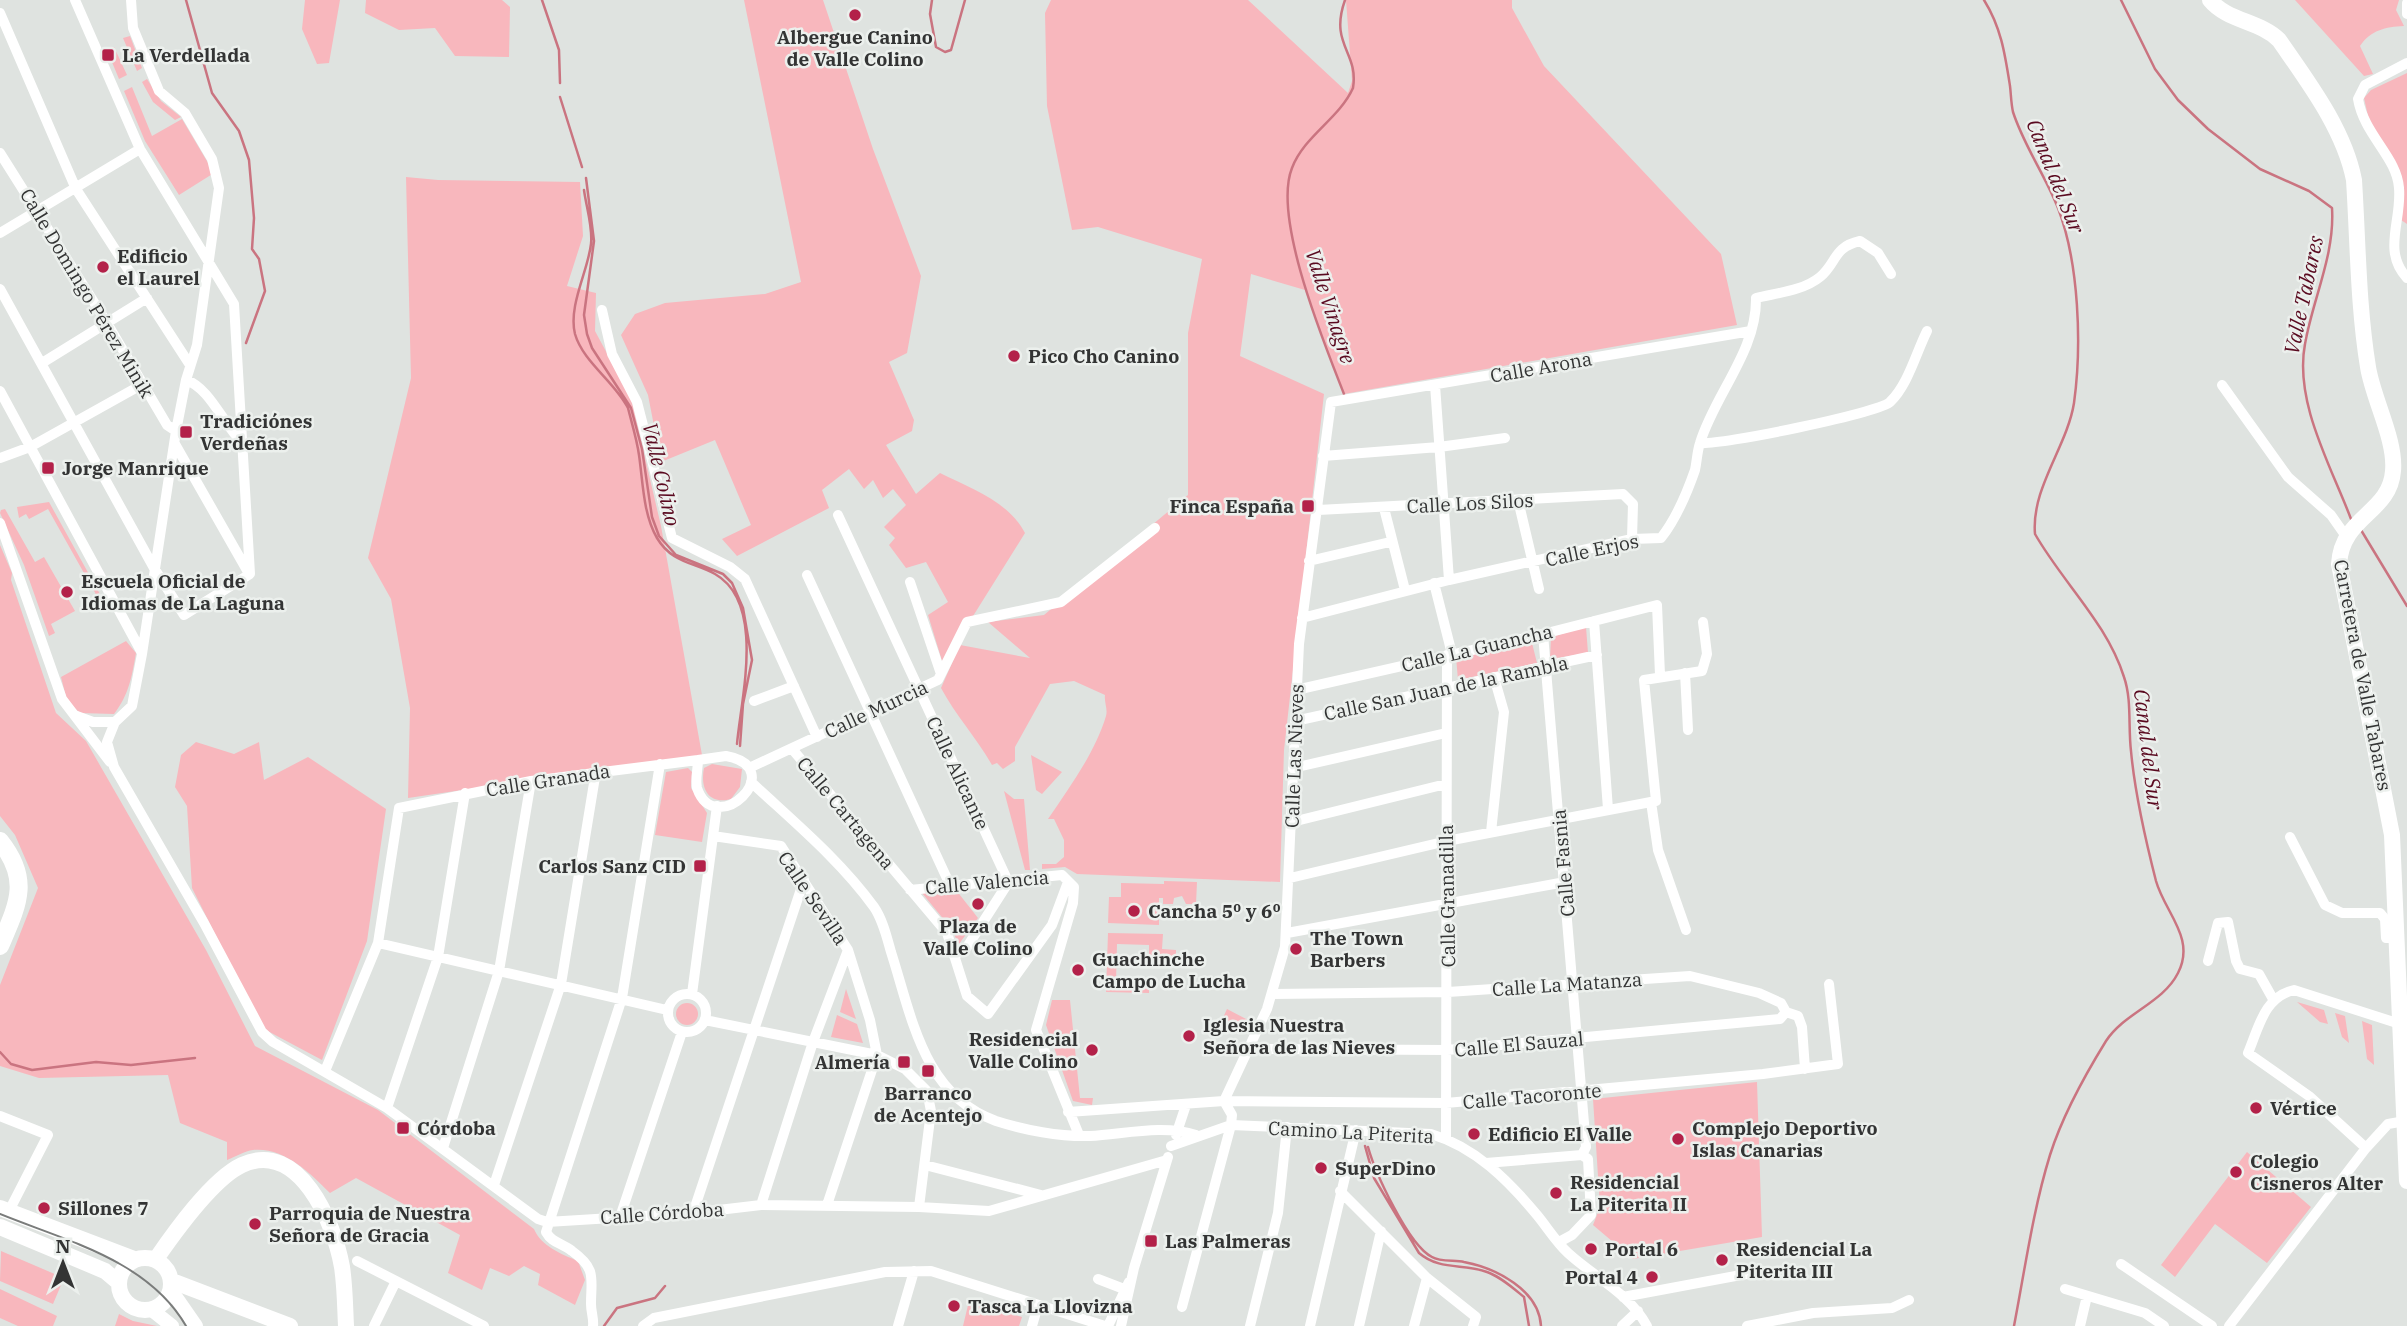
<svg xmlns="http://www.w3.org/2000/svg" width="2407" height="1326" font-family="'IBM Plex Serif',serif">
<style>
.green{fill:#f8b7bd}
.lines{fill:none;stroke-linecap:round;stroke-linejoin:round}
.stream{stroke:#ca7480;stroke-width:2.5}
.minor{stroke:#fff;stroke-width:10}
.tertiary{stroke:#fff;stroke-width:14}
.secondary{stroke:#fff;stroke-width:16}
.primary{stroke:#fff;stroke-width:18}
.tram{stroke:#7a7c7b;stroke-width:2}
.poi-dot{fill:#b32149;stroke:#ecf0ed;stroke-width:2.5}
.labels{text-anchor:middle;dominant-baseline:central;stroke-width:5;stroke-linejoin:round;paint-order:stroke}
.poi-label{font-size:19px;font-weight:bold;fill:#333434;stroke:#ecf0ed;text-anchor:start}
.street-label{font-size:19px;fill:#333434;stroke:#ecf0ed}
.water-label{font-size:21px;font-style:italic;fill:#5a0a20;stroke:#ecf0ed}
</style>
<rect width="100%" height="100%" fill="#dfe3e0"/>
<path class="green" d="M305,0H340L329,63L317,64L302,29Z
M366,0H502L510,7L509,57L455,56L435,28L399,30L365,13Z
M744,0H823L873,149L921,276L907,353L889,362L914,420L912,431L886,445L916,494L940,473C972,489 1008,501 1025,533L943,664L928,615L948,602L926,562L906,568L889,545L895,538L884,527L906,505L893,489L883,498L873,480L864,489L849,469L822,490L829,508L737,556L722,539L751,525L715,440L661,462L648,395L621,335L635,314L665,303L765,294L801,282Z
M1051,0H1248L1348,93L1352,81L1346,0H1512V8L1544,66L1721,254L1737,325L1344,394L1305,290L1251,274L1240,356L1324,394L1284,750L1280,882L1077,874L1065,867L1042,869V864H1056L1064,857V840L1054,819H1048C1069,788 1095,753 1106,716C1108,709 1104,702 1105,695L1074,681L1050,684L1015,747V761L1003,769L997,763L992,765C976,737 956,716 941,688L960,645L1030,658L988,622L1044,615L1188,495V333L1202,259L1098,227L1072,230L1047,106L1045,13Z
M2295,0H2399L2396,10L2404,26C2385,27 2371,30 2360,46L2373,74L2364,76Z
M130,36L142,68L137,71L123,38Z
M114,47L127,75L119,79L107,50Z
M2407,73V224L2401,220L2404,187L2370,125L2364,98L2371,90Z
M147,79L161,101L181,117L175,120L153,102L142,82Z
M132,87L152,136L182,119L214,173L179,195L145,141L124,91Z
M406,177L438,180L580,182L583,236L567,286L596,293L595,331L631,398L661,526L702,755L408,798L410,708L391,599L368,558L411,378Z
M49,502L101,596L98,598L48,509L29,519L26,514L19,518L17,507Z
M5,509L35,562L44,557L75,611L51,624L55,633L49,636L24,565L0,513L1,510Z
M0,545L12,573L11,580L56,713L86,741L206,950L255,1046L378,1110L534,1229C541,1246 561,1254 578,1261L585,1280L575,1305L538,1285L540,1274L524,1266L509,1276L490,1268L482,1290L448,1273L460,1235L356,1178L330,1193C310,1173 284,1147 253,1150C245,1151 235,1157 227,1160V1142L180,1123L168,1075L39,1078L0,1066V985L38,888L15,835L0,816Z
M1586,627L1588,653L1550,659L1551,637Z
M1531,639L1537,663L1458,680L1456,657Z
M126,641L136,653C132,676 129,695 114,714L80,713L67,701L61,677Z
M196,742L234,754L259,742L264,780L308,757L386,809L367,941L322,1060L262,1028L192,888L187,806L175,787L181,755Z
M1031,755L1062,772L1042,794L1036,790Z
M712,764L742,769L740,787L731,799C708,805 700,788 704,768Z
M688,768L692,772L691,788L707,813L702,842L655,835L666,772Z
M1004,791L1014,799H1024L1030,870H1025Z
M1164,881L1197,882L1196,904H1186L1182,896L1174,898L1173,904H1163V898H1159V925L1108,923L1109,897H1121V883L1164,884Z
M956,890L978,918L959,944L950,927L922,893Z
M1108,933L1163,934L1162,949L1176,950V967L1168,957L1159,962L1149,961V945L1117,944L1116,981L1149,982V993L1106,992Z
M846,989L856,1019L840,1012Z
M1052,1000H1070L1080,1098H1093L1092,1105L1073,1101L1046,1025Z
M2297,1002L2324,1010L2328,1024L2320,1022Z
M676 1014a11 11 0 1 1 22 0a11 11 0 1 1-22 0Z
M1227,1009L1248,1020L1242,1032L1221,1022Z
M2335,1013L2345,1016L2349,1043L2342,1037Z
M837,1015L857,1024L863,1043L831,1037Z
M2362,1021L2372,1025L2374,1065L2367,1059Z
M1757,1082L1762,1237L1633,1259L1593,1225L1600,1207L1593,1099Z
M2247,1152L2311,1207L2267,1263L2215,1224L2175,1277L2161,1265Z
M1,1251L64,1278L53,1304L0,1281Z
M0,1289L57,1316L53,1326H18L0,1318Z
M969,1301L1022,1317L1019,1326H963Z
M119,1314L133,1321L157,1326H115Z"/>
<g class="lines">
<path class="stream" d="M186,0L212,93L239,131L249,160L254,218L252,249L259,259L265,291L246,343
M542,0L559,50L560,83
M932,0L930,14L936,47L945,52L951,50L965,0
M1984,0C2001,27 2005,54 2010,86C2011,94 2011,103 2013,112C2024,146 2045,175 2058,208C2079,263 2082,345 2074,403C2067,447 2031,488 2035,534C2063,583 2107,623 2124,677C2132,700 2128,727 2131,751C2135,795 2145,838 2156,881C2165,913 2196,938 2178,973C2163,1003 2124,1013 2106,1041C2085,1075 2062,1117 2050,1155C2033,1210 2025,1269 2014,1326
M2121,0L2155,69L2178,100L2208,129L2260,169L2309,191L2332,208C2335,255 2313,298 2305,344C2294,402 2331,466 2351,519
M560,97L582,167
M586,178L594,241L584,315L587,334L592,348L631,408L642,449L652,517L659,536L676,555L723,574L732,583L743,608L752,660L743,704L740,746
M584,190C586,206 593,227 591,244C588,271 568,306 575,334C583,362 615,382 628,408C632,424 637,440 639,455C643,482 643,514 657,538C672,563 693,562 715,574C766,603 741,698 737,744
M1344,394C1325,345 1272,218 1292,168C1304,136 1339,119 1353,88C1359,52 1329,45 1345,0
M2361,530L2407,606
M0,1052L11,1064L32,1070L96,1062L131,1065L195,1058
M1365,1146L1374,1178L1419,1253C1440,1271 1464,1263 1487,1272C1501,1277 1513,1288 1524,1297L1529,1326
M1368,1147C1375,1172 1408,1245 1432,1257C1440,1262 1455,1260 1464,1262C1496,1268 1539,1290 1541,1326
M604,1326L617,1308L655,1298L665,1286"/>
<path class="minor" d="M131,0L133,28L159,91L185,113L212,159L219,188L197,345L186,380L176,431L142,654L132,706L115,722L107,742L114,767L204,923L262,1032L273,1042L387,1108L538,1219L547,1222L693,1213L761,1205L919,1207L989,1211L1167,1160
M2407,3V14
M0,13L76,189L190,365
M2407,63L2365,85L2358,99C2364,135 2397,157 2399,188C2402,221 2382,251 2407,278
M0,153L107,323L167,425L176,431
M0,233L140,149
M0,289L154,568L184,615L250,574L234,304L140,149L75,0
M602,310L612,354L637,402L672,538L730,567L745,579L817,737
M42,363L147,298
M186,380C210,388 223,424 242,442
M1435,385L1449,580
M2222,385L2288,477L2331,515L2345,535
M0,391L142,653
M1700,443C1717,446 1879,413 1890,402C1908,385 1916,353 1927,331
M175,444L248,572
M1323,456L1439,447L1505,438
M0,458L30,447L143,384
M1518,500L1539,589
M1384,508L1405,590
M1318,510L1623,494L1633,504L1632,539
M838,515L1007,879L1008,883L967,947L954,956
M0,523L62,699L110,762
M1309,561L1390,542
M807,575L950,885
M910,582L941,674
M1434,583L1452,654
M1302,618L1449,580L1632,539L1661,538C1676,519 1687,493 1695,470C1697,461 1697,452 1700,443C1715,394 1757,351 1756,298C1776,293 1803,291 1820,277C1837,263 1833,247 1860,241L1878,253L1891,274
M1594,621L1608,809
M1543,634L1586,1147L1582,1155
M1685,673L1688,730
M1296,690L1543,634L1657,605L1660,675
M754,701L794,686
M74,715L93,722H115
M1295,721L1597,655
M793,750L947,933L967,996L988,1014L1052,925L1068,882
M726,756C791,768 715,841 697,788C695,780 698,768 698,760Z
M749,768L938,680L967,622L1061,602L1155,528
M1293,768L1446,733
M751,782C794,822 840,860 874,907C883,920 887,938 891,952C912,1017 923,1095 996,1121C1024,1130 1060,1137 1090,1136C1125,1134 1163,1124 1196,1135
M1651,802L1658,850L1686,930
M1292,822L1446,784
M1491,832L1504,712L1494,677
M713,836L781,846L848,950L870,1020L877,1055L827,1205
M2290,837L2325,905L2342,913H2380L2385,919L2386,938H2397
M1290,878L1447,841L1656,801L1644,680L1702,671L1707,654L1703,622
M910,890L1062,875L1074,887L1073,903L1036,1030L1079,1135
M1287,933L1565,882
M378,943L667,1010
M2208,961L2218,923L2228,922L2236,961L2240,969L2259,974L2273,999
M692,994L717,806
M1272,994L1448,992L1690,976L1759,993L1781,1003L1786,1012L1798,1016L1802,1027L1805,1069
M668 1013a19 19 0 1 1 38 0a19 19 0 1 1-38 0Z
M705,1020L877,1055L905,1069L927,1091L931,1111L919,1207
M1248,1049L1447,1050L1780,1019L1786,1012
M325,1071L378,943L399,808L531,781L698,760
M1224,1101L1267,1009L1285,947L1299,644L1331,402L1751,331
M387,1108L438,957L465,793
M1068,1112L1224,1101L1446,1103L1763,1074L1838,1064L1829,984
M0,1116L48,1135L9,1211
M1176,1135L1186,1105
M1446,1138L1447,655
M1171,1146L1231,1125L1431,1134C1475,1147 1508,1180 1537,1215C1547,1227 1556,1242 1568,1253C1594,1277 1630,1294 1647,1326
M443,1148L499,971L531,781
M2366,1148L2309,1096L2248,1053C2259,1027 2264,997 2294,990L2400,1024
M1486,1163L1582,1155
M925,1165L1041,1195
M494,1185L561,984L596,771
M1340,1191L1427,1278L1476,1317L1473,1326
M761,1205L813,1042L848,950
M693,1213L804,880
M620,1217L682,1032
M1559,1242L1572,1235L1591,1215L1588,1159L1582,1155
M357,1261L484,1326
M2121,1264L2212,1326
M1098,1279L1124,1289
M2065,1289L2145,1313L2164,1326
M1623,1297L1762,1271
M1182,1307L1231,1125L1232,1115L1224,1101
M374,1326L396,1281
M593,1326C594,1319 591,1312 591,1304C591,1278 597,1269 572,1251C562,1243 552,1243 546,1232L622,998L660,764
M643,1326L654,1318L885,1272L931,1271L1105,1326
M898,1326L914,1271
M1032,1326L1038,1305
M1108,1326L1129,1282
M1121,1326L1134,1268L1168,1157
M1250,1326L1278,1213L1287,1127
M1310,1326L1356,1130
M1359,1326L1381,1231
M1414,1326L1427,1278
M1622,1326L1638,1311
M1747,1326L1813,1313L1892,1308L1909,1300
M2080,1326L2087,1296
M2229,1326L2366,1148L2388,1124L2405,1121"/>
<path class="tertiary" d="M171,1290L196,1326
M152,1310L172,1326"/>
<path class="secondary" d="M2210,0C2227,21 2260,21 2279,40C2308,82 2344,129 2354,180C2358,242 2358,306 2368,367C2373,399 2396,440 2393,471C2390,513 2342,516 2339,564L2392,835L2407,1181
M0,1208L134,1259
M0,1227L105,1271L118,1282
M119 1284a26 26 0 1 1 52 0a26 26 0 1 1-52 0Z
M156,1259C174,1233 212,1179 242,1165C299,1139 334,1222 342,1267C345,1287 345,1306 346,1326
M172,1281L290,1326"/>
<path class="primary" d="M0,841C31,880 18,904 0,946"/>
<path class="tram" d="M0,1214C66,1241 148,1260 186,1326"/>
</g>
<g class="poi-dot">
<circle cx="855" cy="15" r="7"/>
<rect x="101" y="48" width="14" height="14" rx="3.5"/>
<circle cx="103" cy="267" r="7"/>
<circle cx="1014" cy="356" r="7"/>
<rect x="179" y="425" width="14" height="14" rx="3.5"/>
<rect x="41" y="461" width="14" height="14" rx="3.5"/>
<rect x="1301" y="499" width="14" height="14" rx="3.5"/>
<circle cx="67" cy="592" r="7"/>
<rect x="693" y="859" width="14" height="14" rx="3.5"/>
<circle cx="978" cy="904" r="7"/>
<circle cx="1134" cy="911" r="7"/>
<circle cx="1296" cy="949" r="7"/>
<circle cx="1078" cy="970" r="7"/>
<circle cx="1189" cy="1036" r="7"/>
<circle cx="1092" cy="1050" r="7"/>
<rect x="897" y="1055" width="14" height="14" rx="3.5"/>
<rect x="921" y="1064" width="14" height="14" rx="3.5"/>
<circle cx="2256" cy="1108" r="7"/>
<rect x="396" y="1121" width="14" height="14" rx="3.5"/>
<circle cx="1474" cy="1134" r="7"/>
<circle cx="1678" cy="1139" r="7"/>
<circle cx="1321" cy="1168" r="7"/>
<circle cx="2236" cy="1172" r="7"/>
<circle cx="1556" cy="1193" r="7"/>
<circle cx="44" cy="1208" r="7"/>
<circle cx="255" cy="1224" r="7"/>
<rect x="1144" y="1234" width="14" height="14" rx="3.5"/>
<circle cx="1591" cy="1249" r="7"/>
<circle cx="1722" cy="1260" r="7"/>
<circle cx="1652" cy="1277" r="7"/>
<circle cx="954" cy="1306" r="7"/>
</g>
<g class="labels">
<g class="poi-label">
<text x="855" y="37" text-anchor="middle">Albergue Canino<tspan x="855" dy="22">de Valle Colino</tspan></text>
<text x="122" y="55">La Verdellada</text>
<text x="117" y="256">Edificio<tspan x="117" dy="22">el Laurel</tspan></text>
<text x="1028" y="356">Pico Cho Canino</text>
<text x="200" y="421">Tradiciónes<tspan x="200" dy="22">Verdeñas</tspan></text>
<text x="62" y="468">Jorge Manrique</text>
<text x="1294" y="506" text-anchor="end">Finca España</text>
<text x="81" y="581">Escuela Oficial de<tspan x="81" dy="22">Idiomas de La Laguna</tspan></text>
<text x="686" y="866" text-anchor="end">Carlos Sanz CID</text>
<text x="1148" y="911">Cancha 5º y 6º</text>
<text x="978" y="926" text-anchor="middle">Plaza de<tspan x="978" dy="22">Valle Colino</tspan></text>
<text x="1310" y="938">The Town<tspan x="1310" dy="22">Barbers</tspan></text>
<text x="1092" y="959">Guachinche<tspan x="1092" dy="22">Campo de Lucha</tspan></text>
<text x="1203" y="1025">Iglesia Nuestra<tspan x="1203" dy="22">Señora de las Nieves</tspan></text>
<text x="1078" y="1039" text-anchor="end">Residencial<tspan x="1078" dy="22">Valle Colino</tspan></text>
<text x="890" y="1062" text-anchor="end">Almería</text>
<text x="928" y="1093" text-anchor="middle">Barranco<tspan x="928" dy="22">de Acentejo</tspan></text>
<text x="2270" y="1108">Vértice</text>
<text x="417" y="1128">Córdoba</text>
<text x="1692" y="1128">Complejo Deportivo<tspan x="1692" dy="22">Islas Canarias</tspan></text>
<text x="1488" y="1134">Edificio El Valle</text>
<text x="2250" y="1161">Colegio<tspan x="2250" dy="22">Cisneros Alter</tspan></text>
<text x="1335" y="1168">SuperDino</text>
<text x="1570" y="1182">Residencial<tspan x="1570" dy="22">La Piterita II</tspan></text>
<text x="58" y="1208">Sillones 7</text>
<text x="269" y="1213">Parroquia de Nuestra<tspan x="269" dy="22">Señora de Gracia</tspan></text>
<text x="1165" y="1241">Las Palmeras</text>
<text x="1605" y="1249">Portal 6</text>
<text x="1736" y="1249">Residencial La<tspan x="1736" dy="22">Piterita III</tspan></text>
<text x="1638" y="1277" text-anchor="end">Portal 4</text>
<text x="968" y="1306">Tasca La Llovizna</text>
</g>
<g class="street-label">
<text transform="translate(87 293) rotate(59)">Calle Domingo Pérez Minik</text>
<text transform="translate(1541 367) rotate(-10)">Calle Arona</text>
<text transform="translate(1470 503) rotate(-3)">Calle Los Silos</text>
<text transform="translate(1592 550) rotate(-12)">Calle Erjos</text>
<text transform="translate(1477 648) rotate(-13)">Calle La Guancha</text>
<text transform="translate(2363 675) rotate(79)">Carretera de Valle Tabares</text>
<text transform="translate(1446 688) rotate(-12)">Calle San Juan de la Rambla</text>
<text transform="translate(876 709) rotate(-25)">Calle Murcia</text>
<text transform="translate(1294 756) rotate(-88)">Calle Las Nieves</text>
<text transform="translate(958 773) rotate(65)">Calle Alicante</text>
<text transform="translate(548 780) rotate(-9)">Calle Granada</text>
<text transform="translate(846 813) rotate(50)">Calle Cartagena</text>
<text transform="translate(1563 863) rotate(-95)">Calle Fasnia</text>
<text transform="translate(987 882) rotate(-5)">Calle Valencia</text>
<text transform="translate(1447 896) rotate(-91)">Calle Granadilla</text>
<text transform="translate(813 898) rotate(56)">Calle Sevilla</text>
<text transform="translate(1567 984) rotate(-4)">Calle La Matanza</text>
<text transform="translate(1519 1044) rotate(-5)">Calle El Sauzal</text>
<text transform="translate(1532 1096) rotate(-5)">Calle Tacoronte</text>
<text transform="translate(1351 1132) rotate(3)">Camino La Piterita</text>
<text transform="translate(662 1213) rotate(-4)">Calle Córdoba</text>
</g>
<g class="water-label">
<text transform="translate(2056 176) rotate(68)">Canal del Sur</text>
<text transform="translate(2303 295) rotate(-78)">Valle Tabares</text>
<text transform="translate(1331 306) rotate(72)">Valle Vinagre</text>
<text transform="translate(662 474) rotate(77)">Valle Colino</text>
<text transform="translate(2149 749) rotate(83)">Canal del Sur</text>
</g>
</g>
<g transform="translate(63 1263)" stroke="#ecf0ed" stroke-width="5" paint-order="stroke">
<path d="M0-5L12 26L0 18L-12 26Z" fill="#333434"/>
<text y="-10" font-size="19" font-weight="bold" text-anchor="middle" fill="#333434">N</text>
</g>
</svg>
